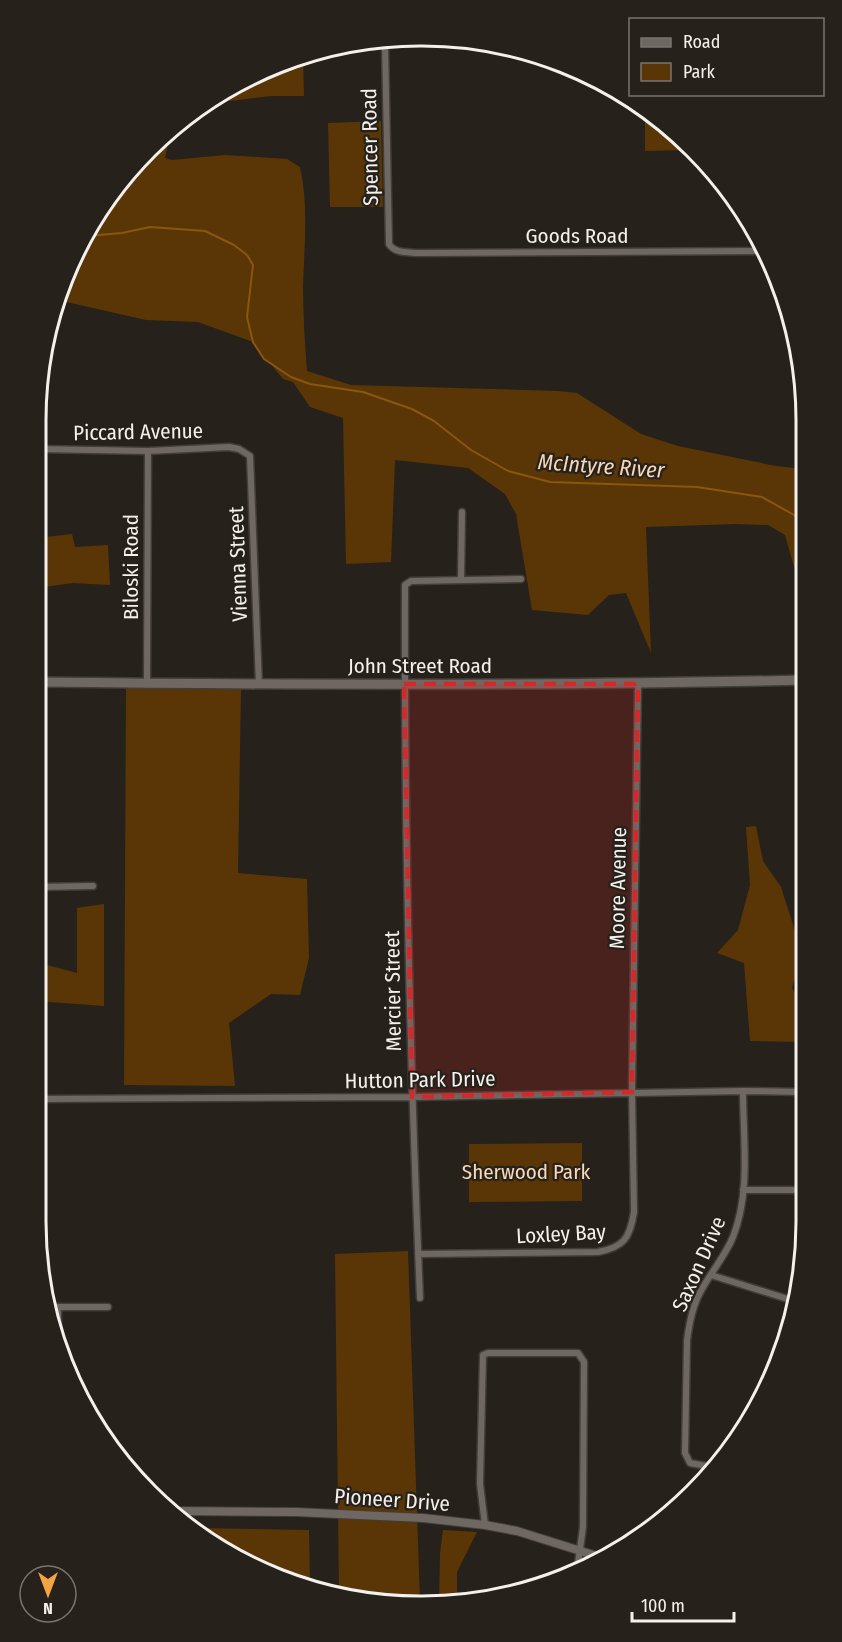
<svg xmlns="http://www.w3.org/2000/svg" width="842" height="1642" font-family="'Fira Sans Condensed',sans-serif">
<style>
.green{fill:#5a3606}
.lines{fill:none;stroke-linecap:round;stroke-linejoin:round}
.stream{stroke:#8b560e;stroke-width:2}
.minor-casing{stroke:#413d39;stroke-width:9}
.tertiary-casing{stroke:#413d39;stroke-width:10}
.secondary-casing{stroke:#413d39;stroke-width:12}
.minor{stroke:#6f6862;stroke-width:6}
.tertiary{stroke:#6f6862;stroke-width:8}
.secondary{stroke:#6f6862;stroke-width:9}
.marked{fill:#d62828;fill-opacity:0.2;stroke:#d62828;stroke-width:4.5;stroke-dasharray:12 8;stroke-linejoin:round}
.labels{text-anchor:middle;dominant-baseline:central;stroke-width:4.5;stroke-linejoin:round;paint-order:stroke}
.street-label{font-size:21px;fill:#f4f1ed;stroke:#26211b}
.park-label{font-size:21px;fill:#f8d9ba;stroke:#26211b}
.water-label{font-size:22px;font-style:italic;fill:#f6d7b8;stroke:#26211b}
.rim{fill:none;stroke:#f4f1ed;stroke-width:3}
</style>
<rect width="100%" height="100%" fill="#26211b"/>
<path class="green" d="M303,56L304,96H271L230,101H221L297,57Z
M645,111L675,131L692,150L645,151Z
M381,121L383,207H330L328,123Z
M171,129L165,158L172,160L225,155L287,159L300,167C309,207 304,247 303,288C303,315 305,344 307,371L351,385L558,391L577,393L641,434L678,446L776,466L803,469V580L798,581L785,535L768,525L736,524L646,527L651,653L626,593L609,595L588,615L532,610L516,514L505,494L468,468L395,460L391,562L346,564L343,418L310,407L293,382L283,379L271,364L264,359L253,342L198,322L146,320L62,301L76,251L167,132Z
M72,534L75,547L108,545L110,585L73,583L37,588V538Z
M241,688L238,873L307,879L309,958L300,995L271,994L229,1023L235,1086L124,1085L126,689Z
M756,826L763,861L781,887L802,953L792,988L805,1009V1042L750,1041L744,963L717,953L738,930L750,885L746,827Z
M104,904V1006L36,1001V962L77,973V908Z
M582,1143V1201L469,1202V1144Z
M408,1251L420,1601L346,1599L339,1596L335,1254Z
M193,1528L309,1530L310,1584L207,1541Z
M443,1530L477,1532L457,1572V1602H439L440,1554Z"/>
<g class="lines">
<path class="stream" d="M87,236L122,233L150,227L205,231L234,245L247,255L253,265L247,317L253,342L264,359L291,377L310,384L363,392L412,409L434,421L471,450L508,471L550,482L697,487L762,497L803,520"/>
<defs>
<path id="minor" d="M385,45L389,244C395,254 409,252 419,253L763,251
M37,449L148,451L229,447L239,449L250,456L259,685
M461,580L462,512
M147,683L148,451
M36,887L93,886
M36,1099L412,1097L743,1091L805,1092
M743,1190H793
M418,1254L598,1252C624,1247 630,1238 634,1212L632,1092L638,684
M711,1275L791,1300
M420,1298C410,1061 404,823 405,585L411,581L521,579
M50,1307H108
M58,1307V1348
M712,1467L690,1463L685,1453L687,1341C689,1324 693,1304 702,1289C712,1271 725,1256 733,1237C751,1192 743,1138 743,1091
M485,1525L480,1484L483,1355L488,1353H578L584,1362L583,1527L577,1571"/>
<path id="tertiary" d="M175,1511L296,1512L423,1518L485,1525L517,1531L603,1558"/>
<path id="secondary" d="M37,682C292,685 548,686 804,680"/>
</defs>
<use href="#minor" class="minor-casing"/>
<use href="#tertiary" class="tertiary-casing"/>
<use href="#secondary" class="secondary-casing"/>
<use href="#minor" class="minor"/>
<use href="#tertiary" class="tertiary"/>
<use href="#secondary" class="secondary"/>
</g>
<path class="marked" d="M404,684H638L632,1092L412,1097Z"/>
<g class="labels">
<g class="street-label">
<text transform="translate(370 147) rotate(-91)">Spencer Road</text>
<text x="577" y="236">Goods Road</text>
<text transform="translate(138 432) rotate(-1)">Piccard Avenue</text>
<text transform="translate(238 564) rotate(-92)">Vienna Street</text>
<text transform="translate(131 567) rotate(-90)">Biloski Road</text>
<text x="420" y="666">John Street Road</text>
<text transform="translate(618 888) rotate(-89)">Moore Avenue</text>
<text transform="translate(393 991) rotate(-91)">Mercier Street</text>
<text transform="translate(420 1080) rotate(-1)">Hutton Park Drive</text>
<text transform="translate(561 1234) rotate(-3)">Loxley Bay</text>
<text transform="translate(699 1264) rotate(-66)">Saxon Drive</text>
<text transform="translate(392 1500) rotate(4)">Pioneer Drive</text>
</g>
<g class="park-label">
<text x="526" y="1172">Sherwood Park</text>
</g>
<g class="water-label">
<text transform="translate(601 466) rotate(4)">McIntyre River</text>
</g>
</g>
<path d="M0 0H842V1642H0ZM420 46H422A374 374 0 0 1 796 420V1222A374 374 0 0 1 422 1596H420A374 374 0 0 1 46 1222V420A374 374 0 0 1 420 46Z" fill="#26211b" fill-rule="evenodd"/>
<path class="rim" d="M420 46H422A374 374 0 0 1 796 420V1222A374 374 0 0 1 422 1596H420A374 374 0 0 1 46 1222V420A374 374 0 0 1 420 46Z"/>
<rect x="629" y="18" width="195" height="78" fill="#26211b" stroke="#78746f" stroke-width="1.5"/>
<rect x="641" y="38" width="30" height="9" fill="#6f6862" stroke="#78746f" stroke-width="1.5"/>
<text x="683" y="48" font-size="18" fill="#f4f1ed">Road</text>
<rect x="641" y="63" width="30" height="18" fill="#5a3606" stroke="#78746f" stroke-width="1.5"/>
<text x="683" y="78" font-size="18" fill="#f4f1ed">Park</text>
<g transform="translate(48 1594) rotate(180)"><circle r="28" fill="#26211b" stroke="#78746f" stroke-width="1.5"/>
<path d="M0-4.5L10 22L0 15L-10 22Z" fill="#f4a344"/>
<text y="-9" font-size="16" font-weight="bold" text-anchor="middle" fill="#f4f1ed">N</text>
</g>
<path d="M632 1612v9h102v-9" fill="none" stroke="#f4f1ed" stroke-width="3"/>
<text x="641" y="1612" font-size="18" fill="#f4f1ed" stroke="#26211b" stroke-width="4.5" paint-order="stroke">100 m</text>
</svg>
